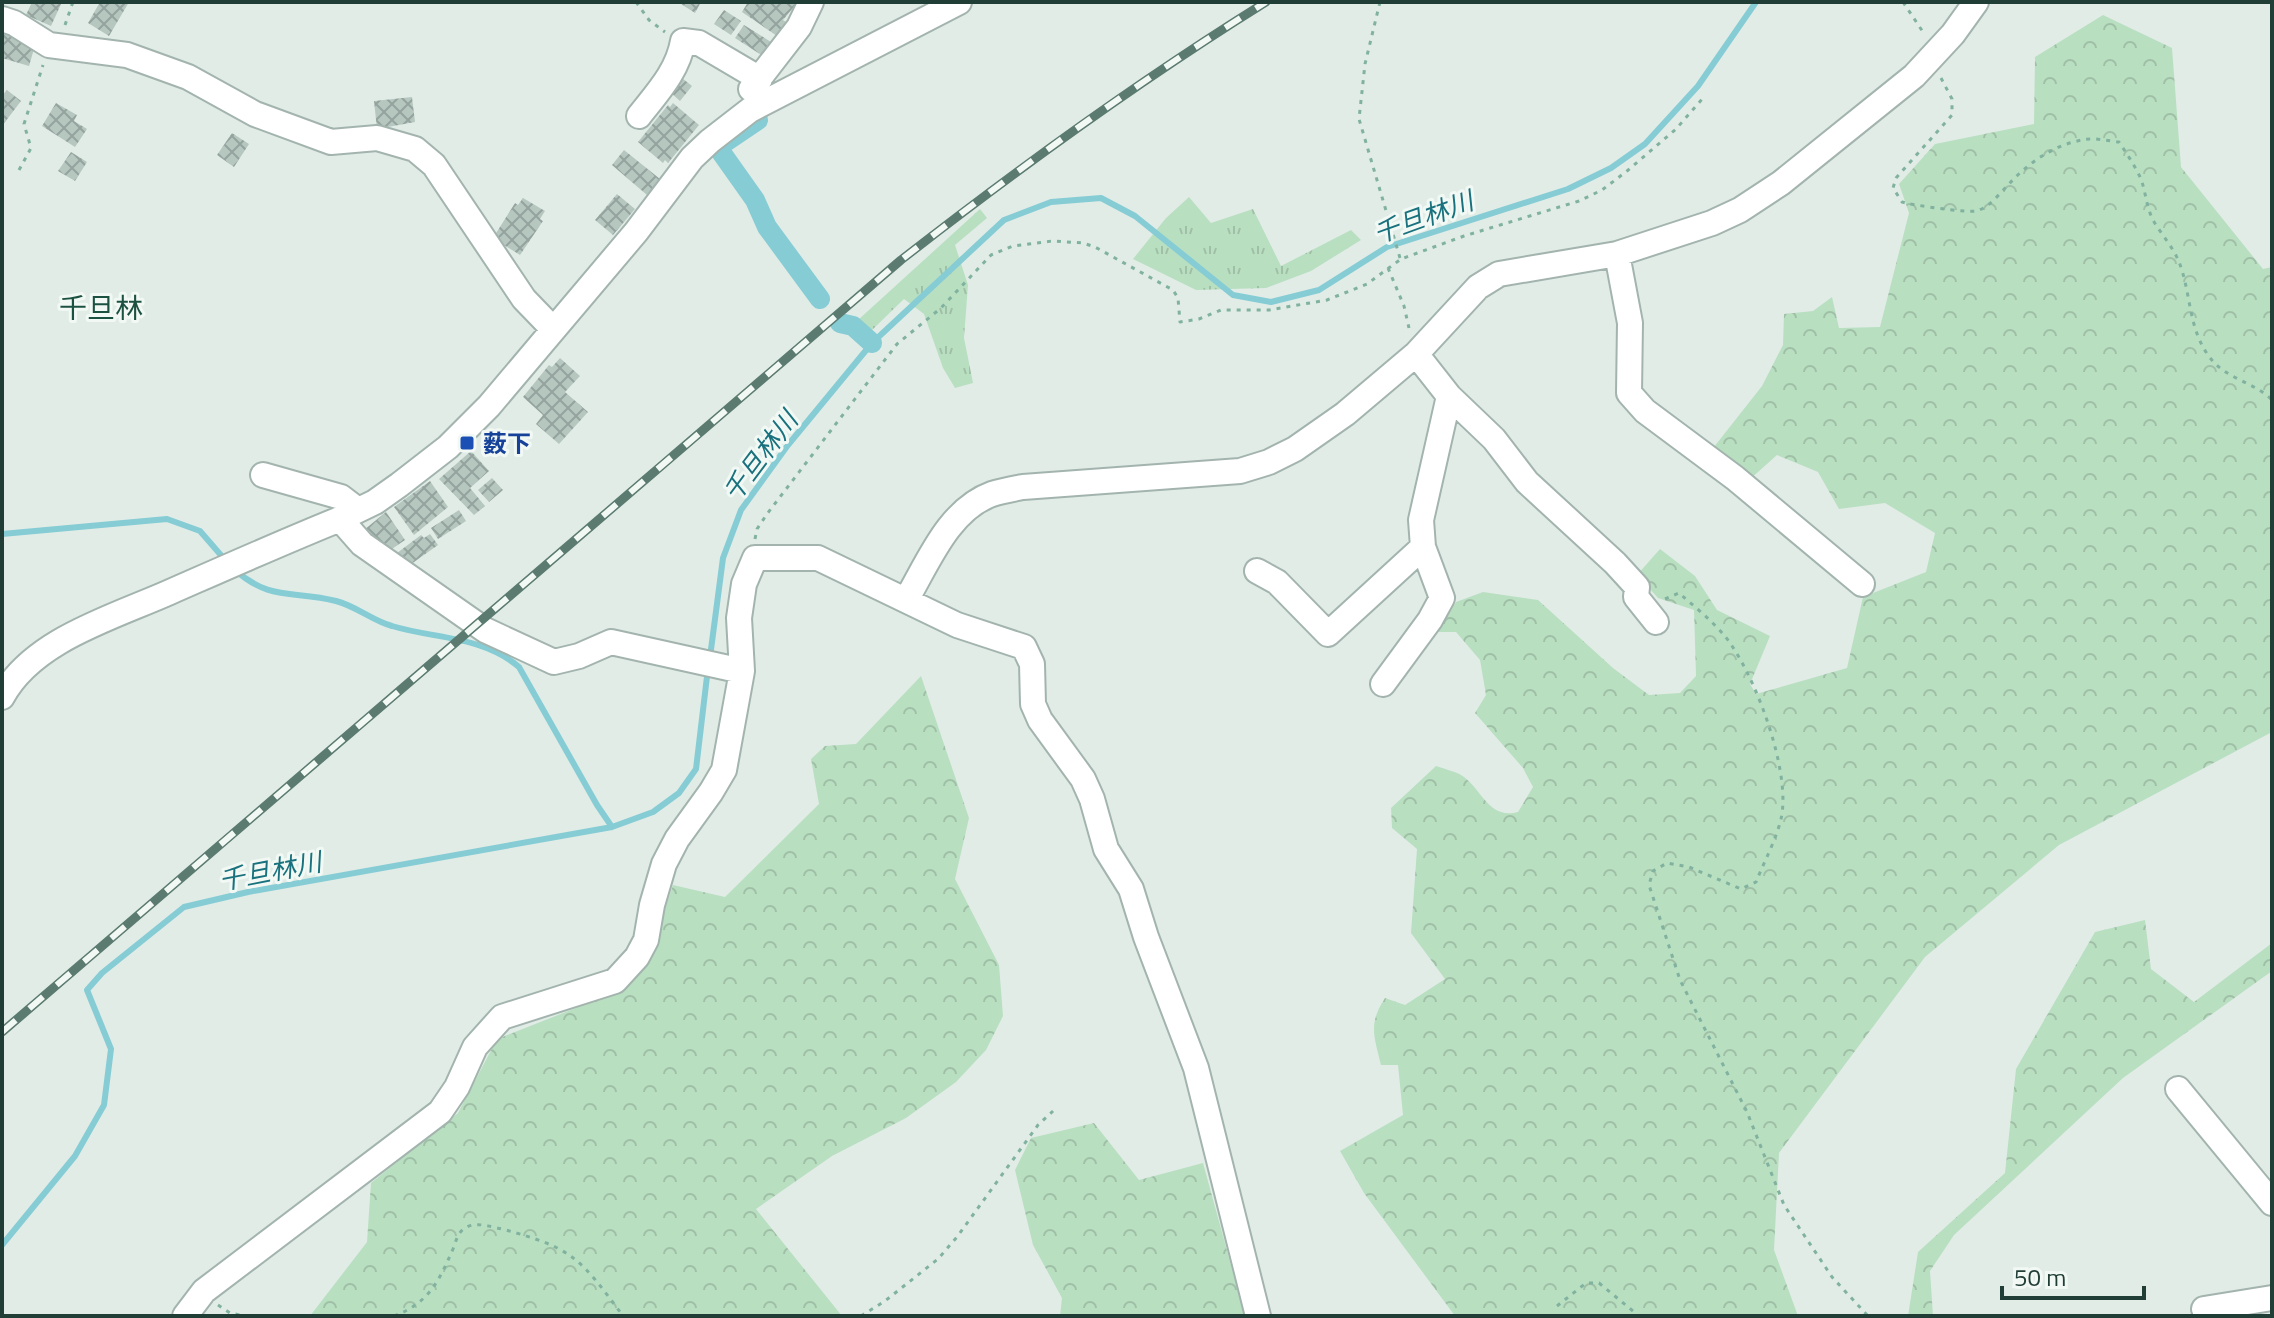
<svg xmlns="http://www.w3.org/2000/svg" width="2274" height="1318" font-family="'Titillium Web','Noto Sans JP',sans-serif">
<style>
.grass{fill:url(#grass-tufts)}
.forest{fill:url(#forest-crowns)}
.lines{fill:none;stroke-linecap:round;stroke-linejoin:round}
.stream{stroke:#86ccd4;stroke-width:6}
.canal{stroke:#86ccd4;stroke-width:20}
.building{fill:url(#building-cross-hatch)}
.minor-casing{stroke:#a3b4ae;stroke-width:28}
.path{stroke:#80b29f;stroke-width:3;stroke-dasharray:4 6;stroke-linecap:butt}
.minor{stroke:#fff;stroke-width:24}
.rail-casing{stroke:#5b7a70;stroke-width:9}
.rail{stroke:#f2f9f5;stroke-width:6;stroke-dasharray:18;stroke-linecap:butt}
.transit-dot{fill:#1a4fb4;stroke:#f2f9f5;stroke-width:3}
.labels{text-anchor:middle;dominant-baseline:central;stroke-width:6;stroke-linejoin:round;paint-order:stroke}
.transit-label{font-size:24px;font-weight:bold;fill:#164399;stroke:#f2f9f5;text-anchor:start}
.water-label{font-size:26px;font-style:italic;fill:#18717d;stroke:#f2f9f5}
.quarter-label{font-size:28px;fill:#1b5141;stroke:#f2f9f5}
</style>
<defs>
<pattern id="grass-tufts" width="24" height="20" patternUnits="userSpaceOnUse" patternTransform="scale(2)"><rect width="24" height="20" fill="#b9dfc1"/><path d="M3 7l-1-3M5 7V3M7 7l1-3M15 17l-1-3M17 17v-4M19 17l1-3" fill="none" stroke="#9fc0a6"/></pattern>
<pattern id="forest-crowns" width="20" height="18" patternUnits="userSpaceOnUse" patternTransform="scale(2)"><rect width="20" height="18" fill="#b9dfc1"/><path d="M2 6a3 3 0 1 1 6 0M12 15a3 3 0 1 1 6 0" fill="none" stroke="#9fc0a6"/></pattern>
<pattern id="building-cross-hatch" width="8" height="8" patternUnits="userSpaceOnUse" patternTransform="scale(2)"><rect width="8" height="8" fill="#b6c7c0"/><path d="M0 0l8 8M0 8l8-8" fill="none" stroke="#94a39d"/></pattern>
</defs>
<rect width="100%" height="100%" fill="#e1ece7"/>
<path class="grass" d="M1189,197L1211,223L1253,209L1281,266L1351,230L1361,240L1311,271L1266,288L1196,290L1133,259L1166,218Z
M980,209L987,218L955,245L968,285L964,338L973,383L955,388L943,368L924,314L904,299L872,330L858,320Z"/>
<path class="forest" d="M2103,15L2172,48L2181,167L2263,269L2272,267V732L2059,845L1925,957L1779,1153L1774,1250L1798,1316H1455L1364,1193L1340,1151L1403,1115L1398,1065H1381C1374,1036 1368,1024 1385,998L1405,1005L1445,979L1411,933L1417,849L1392,828L1391,808L1436,766C1444,769 1454,771 1461,775C1482,788 1488,820 1518,812L1533,787L1523,768L1475,713L1486,695L1480,660L1456,632H1438L1456,602L1483,592L1538,600L1613,668L1649,695L1680,693L1696,676L1694,610L1658,598L1637,575L1660,549L1695,576L1717,610L1770,636L1750,684L1756,694L1847,668L1863,597L1926,572L1935,533L1885,503L1839,509L1818,472L1777,455L1748,481L1710,452L1762,386L1783,345L1784,314L1813,311L1832,297L1839,328L1880,327L1909,213L1899,184L1935,144L2034,124L2035,57Z
M921,676L969,818L955,879L999,965L1003,1016L986,1050L956,1082L906,1118L832,1156L756,1209L842,1316H310L367,1242L371,1183L458,1113L497,1039L614,993L648,959L673,885L725,897L819,804L811,759L825,746L856,744Z
M2145,920L2151,969L2194,1002L2272,943V971L2123,1078L1954,1235L1930,1271L1933,1316H1908L1918,1252L2005,1173L2016,1069L2095,932Z
M1094,1123L1139,1180L1203,1163L1245,1316H1060L1062,1298L1033,1245L1015,1170L1031,1138Z"/>
<g class="lines">
<path class="stream" d="M2,534L167,519L200,531L226,561
M234,569C270,602 294,590 336,601C356,606 373,621 392,626C435,639 483,636 519,667L597,805L612,827
M710,657L723,558L741,510L788,445L872,343L1004,220L1051,202L1101,198L1135,216L1233,295L1271,302L1319,290L1387,247L1568,189L1611,168L1645,144L1698,86L1756,2
M2,1245L75,1156L104,1105L111,1049L87,990L102,973L184,907L248,892L612,827L653,812L679,793L696,769L708,668"/>
<path class="canal" d="M758,120L721,145V152L755,200L767,227L820,299
M840,323L853,326L872,343"/>
</g>
<path class="building" d="M32,2H62L51,26L26,15Z
M100,2H129L109,36L88,23Z
M678,2H701L695,13Z
M748,2H798L783,20L786,22L777,36L742,12Z
M724,10L741,21L731,35L714,24Z
M744,25L771,42L763,56L735,38Z
M4,33L36,42L29,66L2,58Z
M682,78L692,86L680,101L670,92Z
M7,90L21,101L2,126V96Z
M412,97L415,122L377,129L374,101Z
M56,103L77,115L74,121L87,129L75,147L42,126Z
M673,103L699,125L668,163L665,160L663,163L638,142L668,105L670,107Z
M232,133L249,144L234,167L217,155Z
M624,150L660,179L647,195L612,165Z
M71,152L87,162L75,181L58,171Z
M617,194L635,209L613,235L595,220Z
M523,198L545,211L540,219L543,221L520,255L493,238L515,203L518,205Z
M560,358L580,376L565,392L588,412L559,444L536,424L543,415L523,397L549,365L552,367Z
M471,451L489,471L470,488L485,506L474,515L439,479Z
M492,478L503,490L489,502L478,490Z
M430,481L448,507L414,535L394,507Z
M459,510L466,521L438,539L431,528Z
M386,512L405,540L386,553L364,530Z
M430,534L438,545L407,567L397,553L421,535L424,538Z"/>
<g class="lines">
<defs>
<path id="minor" d="M2,19L14,23L49,45L127,55L188,77L255,114L331,142L377,138L415,149L434,165L524,299L553,329
M751,89L799,27L811,2
M639,116C657,93 678,71 683,41L699,43L760,79
M1617,254L1630,323L1629,393L1645,411L1735,478L1862,584
M1416,354L1449,396L1494,439L1527,482L1615,563L1637,587L1636,597L1656,622
M263,475L341,497L358,510
M340,519L362,544L485,630L554,662L579,656L611,642L742,671
M1257,571L1277,582L1328,634L1423,547
M906,600C928,563 948,510 992,494C1002,491 1013,489 1023,487L1240,471L1269,462L1295,449L1345,414L1416,354L1478,287L1499,274L1617,254L1712,223L1740,210L1781,183L1914,76L1953,34L1976,2
M1383,684L1430,620L1442,598L1423,547L1421,520L1449,396
M2,697C32,640 114,617 170,592C227,567 283,542 340,519L375,502L399,485L448,447L489,406L636,232L692,158L710,141L750,110L959,2
M2178,1089L2272,1203
M2204,1309L2272,1298
M185,1316L204,1291L440,1112L457,1087L475,1047L502,1017L615,981L637,957L646,940L652,905L664,864L677,839L711,792L724,770L742,671L739,618L744,584L755,558H818L957,625L1024,647L1032,664L1033,704L1040,720L1083,779L1092,799L1106,849L1131,889L1146,937L1196,1068L1258,1316"/>
</defs>
<use href="#minor" class="minor-casing"/>
<path class="path" d="M636,2L649,20L665,32
M1380,2L1365,64L1359,119L1400,258
M1903,2L1925,35
M65,25L73,2
M1941,78L1952,99V115L1896,178L1893,188L1902,202C1911,205 1968,213 1976,211C1989,208 1999,194 2009,184C2028,163 2054,145 2082,140C2093,137 2108,141 2119,142C2127,154 2135,166 2141,179C2146,193 2146,206 2153,220C2161,234 2173,247 2179,262C2191,292 2188,327 2208,355C2224,379 2253,381 2272,400
M19,170L31,148L24,124L43,65
M1388,268L1404,306L1409,328
M755,539L757,529L767,514L897,344L941,308L991,255L1013,246L1052,241L1083,243L1095,247L1173,290L1178,298L1180,322L1199,319L1221,310H1269L1327,300L1367,284L1401,259L1464,236L1579,201L1602,190L1627,171L1676,129L1704,97
M1665,599L1679,593C1694,606 1711,620 1724,635C1754,671 1792,772 1781,819C1776,840 1764,862 1756,882L1741,889L1689,867L1667,863L1653,871L1649,885L1680,980L1747,1112L1784,1205L1832,1277L1868,1316
M218,1305L230,1313L245,1316
M1557,1306L1586,1283H1599L1639,1316
M261,1316H295
M394,1316C429,1303 439,1281 453,1249C456,1241 458,1232 465,1228C476,1221 491,1227 502,1229C573,1248 580,1258 623,1316
M861,1316L885,1301L938,1259L957,1237L1038,1125L1053,1111"/>
<use href="#minor" class="minor"/>
<defs>
<path id="rail" d="M2,1032L901,260C1019,168 1139,81 1266,2"/>
</defs>
<use href="#rail" class="rail-casing"/>
<use href="#rail" class="rail"/>
</g>
<rect class="transit-dot" x="459" y="435" width="16" height="16" rx="4"/>
<g class="labels">
<g class="transit-label">
<text x="483" y="443">薮下</text>
</g>
<g class="water-label">
<text transform="translate(1423 217) rotate(-20)">千旦林川</text>
<text transform="translate(760 456) rotate(-53)">千旦林川</text>
<text transform="translate(270 871) rotate(-11)">千旦林川</text>
</g>
<g class="quarter-label">
<text x="101" y="307">千旦林</text>
</g>
</g>
<rect width="2274" height="1318" fill="none" stroke="#203e35" stroke-width="8"/>
<path d="M2002 1286v12h142v-12" fill="none" stroke="#203e35" stroke-width="4"/>
<text x="2014" y="1286" font-size="24" fill="#203e35" stroke="#f2f9f5" stroke-width="6" paint-order="stroke">50 m</text>
</svg>
